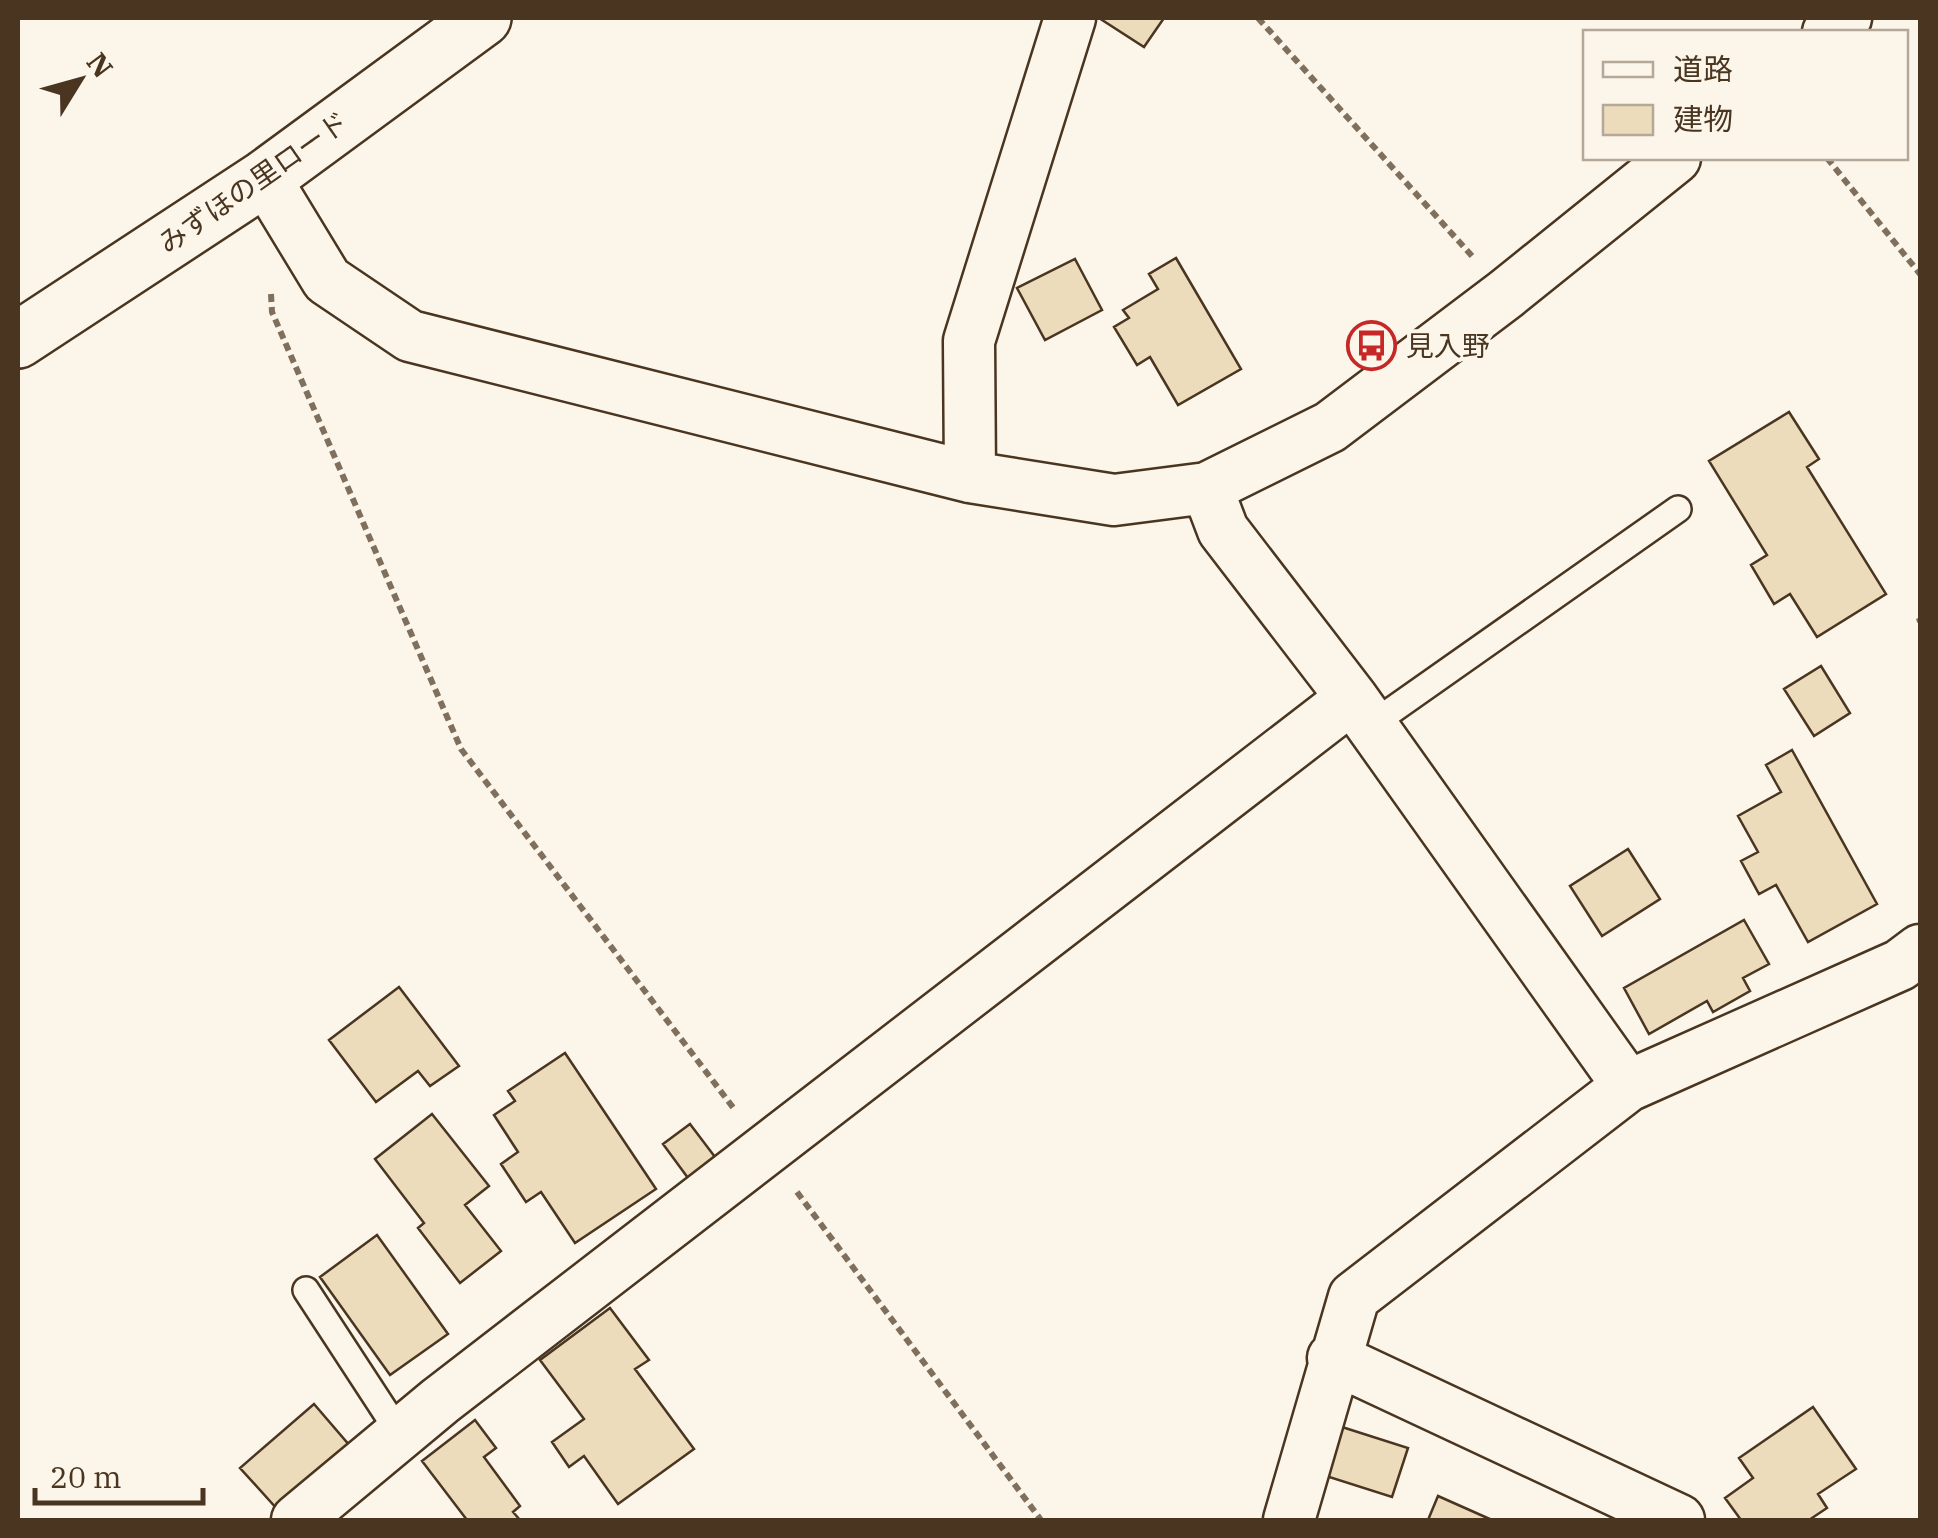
<svg xmlns="http://www.w3.org/2000/svg" width="1938" height="1538" font-family="'IBM Plex Serif','Noto Sans JP',serif">
<style>
.building{fill:#ecdcbc;stroke:#4a3520;stroke-width:2.5}
.lines{fill:none;stroke-linecap:round;stroke-linejoin:round}
.lane-casing{stroke:#4a3520;stroke-width:30}
.street-casing{stroke:#4a3520;stroke-width:55}
.secondary-casing{stroke:#4a3520;stroke-width:60}
.path{stroke:#7f6f5c;stroke-width:6;stroke-dasharray:8 5;stroke-linecap:butt}
.lane{stroke:#fbf6e9;stroke-width:25}
.street{stroke:#fbf6e9;stroke-width:50}
.secondary{stroke:#fbf6e9;stroke-width:55}
.labels{text-anchor:middle;dominant-baseline:central;stroke-width:8;stroke-linejoin:round;paint-order:stroke}
.street-label{font-size:28px;fill:#4a3520;stroke:#fbf6e9}
.poi-label{font-size:28px;fill:#4a3520;stroke:#fbf6e9;text-anchor:start}
</style>
<rect width="100%" height="100%" fill="#fbf6e9"/>
<path class="building" d="M1099,18H1164L1144,47Z
M1176,258L1241,369L1178,405L1150,357L1137,365L1114,327L1129,318L1123,310L1158,289L1149,274Z
M1075,259L1102,310L1045,340L1017,288Z
M1789,412L1819,459L1807,467L1886,594L1817,637L1790,594L1774,604L1751,565L1767,555L1709,461Z
M1821,666L1850,713L1814,736L1784,689Z
M1792,750L1877,904L1808,942L1776,885L1759,894L1741,861L1758,852L1738,816L1781,792L1766,765Z
M1628,849L1660,899L1602,936L1570,886Z
M1744,920L1769,964L1743,978L1750,991L1713,1012L1707,1001L1649,1034L1624,988Z
M399,987L459,1066L430,1086L418,1071L376,1102L329,1040Z
M565,1053L656,1189L575,1243L541,1192L526,1202L501,1164L518,1152L494,1115L515,1101L508,1091Z
M432,1114L489,1186L465,1205L501,1251L460,1283L418,1228L424,1223L375,1159Z
M690,1124L715,1157L688,1178L663,1144Z
M377,1235L448,1334L390,1375L320,1277Z
M610,1308L649,1360L635,1369L694,1449L618,1504L584,1456L569,1467L552,1442L584,1419L540,1360Z
M314,1404L350,1446L278,1510L240,1468Z
M1813,1407L1856,1469L1818,1494L1827,1508L1809,1520H1741L1725,1498L1753,1478L1739,1458Z
M475,1420L496,1448L484,1457L520,1506L513,1512L520,1520H467L422,1461Z
M1342,1427L1408,1448L1392,1497L1326,1476Z
M1438,1496L1492,1520H1428Z"/>
<g class="lines">
<defs>
<path id="lane" d="M1371,725L1678,509
M306,1290L400,1434"/>
<path id="street" d="M1828,32L1846,18
M265,178L327,280L410,336L970,477L1114,500L1207,488L1330,427L1506,294L1675,158
M970,477L969,341L1070,18
M1207,488L1223,530L1352,698L1628,1086
M1333,1358L1679,1520
M297,1520L440,1401L1352,698
M1289,1520L1354,1297L1628,1086L1900,965L1920,950"/>
<path id="secondary" d="M18,340L265,178L483,18"/>
</defs>
<use href="#lane" class="lane-casing"/>
<use href="#street" class="street-casing"/>
<use href="#secondary" class="secondary-casing"/>
<path class="path" d="M1258,18L1472,256
M1827,158L1920,274
M271,294L272,312L461,749L735,1110
M1919,618L1920,622
M797,1192L1041,1520"/>
<use href="#lane" class="lane"/>
<use href="#street" class="street"/>
<use href="#secondary" class="secondary"/>
</g>
<defs>
<symbol id="bus-ring" viewBox="-11 -11 22 22"><circle r="9.5" fill="#fbf6e9" stroke="#c62828" stroke-width="1.5"/><path d="M-5-6H5V4H4V6H2V4H-2V6H-4V4H-5ZM-3.5-4V0h7V-4ZM-3.5 1.2v1.5H-2V1.2ZM2 1.2v1.5H3.5V1.2Z" fill="#c62828"/></symbol>
</defs>
<g fill-rule="evenodd">
<use href="#bus-ring" x="1344" y="318" width="55" height="55"/>
</g>
<g class="labels">
<g class="street-label">
<text transform="translate(253 182) rotate(-35)">みずほの里ロード</text>
</g>
<g class="poi-label">
<text x="1406" y="345">見入野</text>
</g>
</g>
<rect width="1938" height="1538" fill="none" stroke="#4a3520" stroke-width="40"/>
<rect x="1583" y="30" width="325" height="130" fill="#fbf6e9" stroke="#b4a999" stroke-width="2.5"/>
<rect x="1603" y="62" width="50" height="15" fill="#fbf6e9" stroke="#b4a999" stroke-width="2.5"/>
<text x="1673" y="80" font-size="30" fill="#4a3520">道路</text>
<rect x="1603" y="105" width="50" height="30" fill="#ecdcbc" stroke="#b4a999" stroke-width="2.5"/>
<text x="1673" y="130" font-size="30" fill="#4a3520">建物</text>
<g transform="translate(80 80) rotate(53)" stroke="#fbf6e9" stroke-width="8" paint-order="stroke">
<path d="M0-8L18 38L0 25L-18 38Z" fill="#4a3520"/>
<text y="-15" font-size="28" font-weight="bold" text-anchor="middle" fill="#4a3520">N</text>
</g>
<path d="M35 1488v15h168v-15" fill="none" stroke="#4a3520" stroke-width="5"/>
<text x="50" y="1488" font-size="30" fill="#4a3520" stroke="#fbf6e9" stroke-width="8" paint-order="stroke">20 m</text>
</svg>
